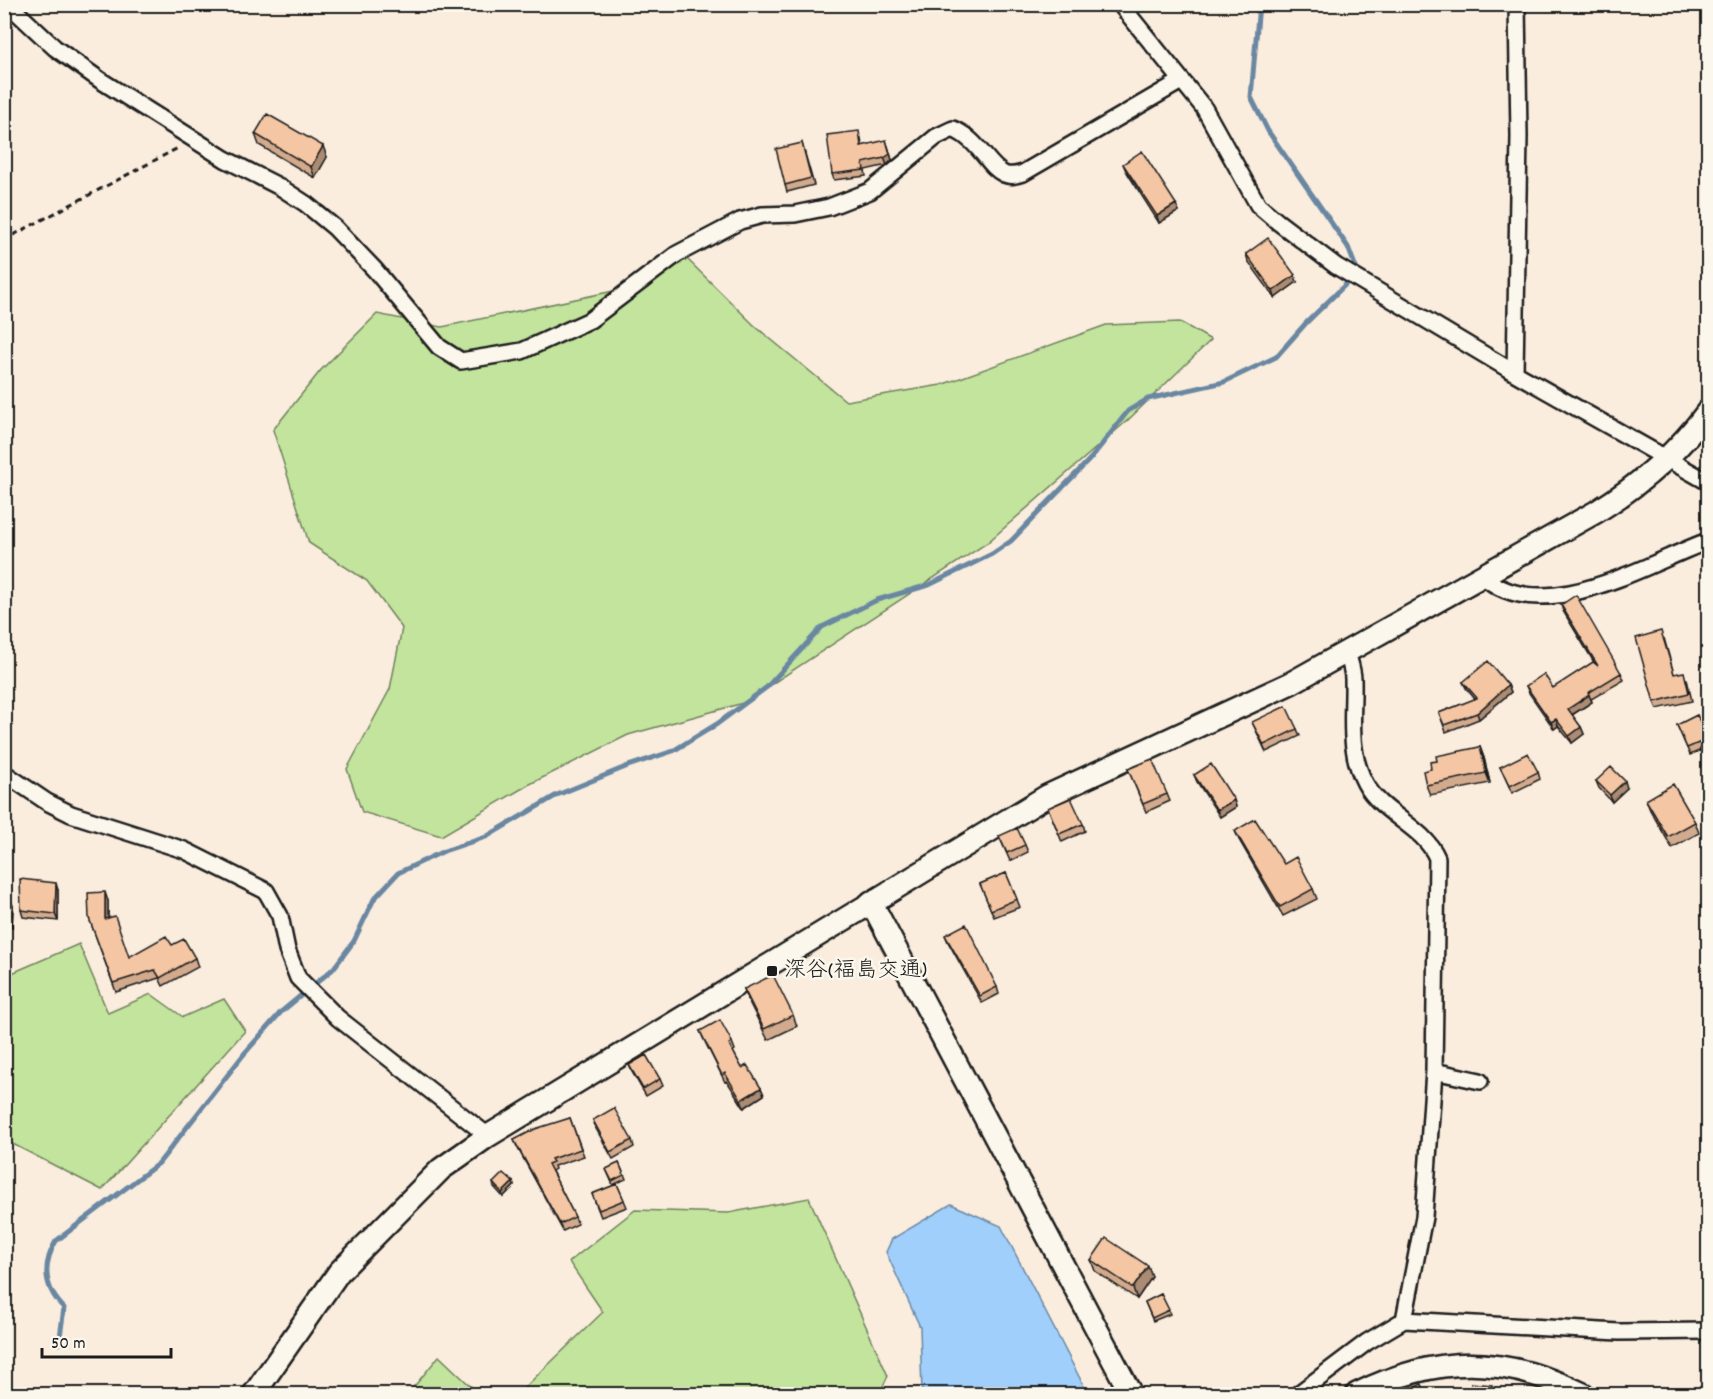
<svg xmlns="http://www.w3.org/2000/svg" width="1713" height="1399" font-family="Dekko,'Klee One',sans-serif">
<style>
.green{fill:#c2e49d;stroke:#6f805c;stroke-width:1.5}
.water{fill:#a0cffc;stroke:#6b87a2;stroke-width:1.5}
.lines{fill:none;stroke-linecap:round;stroke-linejoin:round}
.stream{stroke:#6b87a2;stroke-width:5}
.street-casing{stroke:#1c1c1c;stroke-width:20}
.secondary-casing{stroke:#1c1c1c;stroke-width:26}
.path{stroke:#1c1c1c;stroke-width:3;stroke-dasharray:6 4.5;stroke-linecap:butt}
.street{stroke:#fbf7ec;stroke-width:15}
.secondary{stroke:#fbf7ec;stroke-width:21}
.wall{fill:#d2aa8d;stroke:#1c1c1c;stroke-width:1.5}
.shaded-wall{fill:#ab8b73;stroke:#1c1c1c;stroke-width:1.5}
.building{fill:#f4c6a4;stroke:#1c1c1c;stroke-width:1.5}
.poi-dot{fill:#1c1c1c;stroke:#fbf7ec;stroke-width:2}
.labels{text-anchor:middle;dominant-baseline:central;stroke-width:5;stroke-linejoin:round;paint-order:stroke}
.poi-label{font-size:22px;fill:#1c1c1c;stroke:#fbf7ec;text-anchor:start}
</style>
<rect width="100%" height="100%" fill="#faedde"/>
<filter id="ink" filterUnits="userSpaceOnUse"><feTurbulence type="fractalNoise" baseFrequency=".0167" numOctaves="2"/><feDisplacementMap in="SourceGraphic" scale="12" xChannelSelector="R" yChannelSelector="G"/><feConvolveMatrix kernelMatrix="1 2 1 2 8 2 1 2 1" color-interpolation-filters="sRGB"/></filter>
<g filter="url(#ink)">
<path class="green" d="M686,258L756,327L846,401L941,385L1106,325L1180,322L1211,340L1128,420L987,543L743,703L628,735L528,785L441,836L362,812L347,769L390,689L402,628L367,581L309,543L273,430L321,370L377,314L442,327L623,289Z
M79,944L108,1013L151,994L183,1017L224,999L245,1031L102,1190L5,1140V976Z
M809,1198L888,1376L879,1394H518L603,1312L569,1262L635,1210L728,1213Z
M439,1356L479,1394H408Z"/>
<path class="water" d="M951,1204L1001,1226L1088,1394H922L920,1327L886,1252L892,1239Z"/>
<g class="lines">
<path class="stream" d="M59,1344L64,1308C44,1288 42,1265 56,1241L159,1163L244,1054L281,1012L333,969L354,941L374,899L398,873L444,851L486,837L557,795L628,766L673,751L717,724L767,687L822,627L877,600L929,585L992,554L1011,541L1092,457L1128,411L1148,399L1224,382L1276,357L1306,323L1348,282L1356,268L1348,247L1268,131L1251,97L1259,4"/>
<defs>
<path id="street" d="M8,4L55,48L100,80L225,159L280,187L306,204L335,228L375,270L439,347L461,361L522,351L590,320L677,254L740,221L762,215L795,214L829,207L870,191L936,137L953,129C979,140 988,167 1004,174C1011,177 1017,175 1023,173L1181,81
M1120,4L1204,108L1258,205L1278,222L1336,266L1515,373L1708,482
M1515,373L1519,136L1517,4
M1483,576C1542,629 1647,563 1708,541
M4,773L47,802L71,814L184,850L266,891L280,916L287,950L298,978L338,1018L488,1136
M1434,1071L1480,1081
M1404,1320L1619,1332L1708,1331
M1298,1394L1367,1342L1404,1320L1424,1217L1434,1071L1437,858C1423,825 1382,815 1365,783C1347,749 1354,715 1353,679C1353,670 1349,660 1347,652"/>
<path id="secondary" d="M871,902L1131,1394
M254,1394L339,1272L441,1169L488,1136L1047,796L1291,683L1596,512C1638,486 1679,451 1708,411
M1357,1394C1438,1354 1503,1355 1583,1394"/>
</defs>
<use href="#street" class="street-casing"/>
<use href="#secondary" class="secondary-casing"/>
<path class="path" d="M4,240L178,148"/>
<use href="#street" class="street"/>
<use href="#secondary" class="secondary"/>
</g>
<path class="wall" d="M255,134L327,157L315,178L259,145Z
M861,138L862,146H888L892,160L887,165L865,170L866,176L834,180L832,174Z
M802,143L814,185L787,192L785,185Z
M1123,164L1179,211L1159,223L1126,171Z
M1246,254L1297,282L1275,298L1248,261Z
M1561,605L1621,673L1624,680L1591,699L1592,702L1572,715L1581,727L1584,734L1572,743L1558,726L1554,729L1529,693L1526,686L1553,688L1595,664L1563,611Z
M1664,638L1674,674L1687,679L1692,701L1657,709L1654,702Z
M1463,682L1508,685L1511,692L1479,719L1446,732L1439,713L1475,699L1466,688Z
M1697,715L1708,741V767L1701,750L1690,755L1677,725Z
M1252,722L1297,729L1300,736L1266,752Z
M1480,747L1484,758L1490,783L1430,795L1426,785L1431,769L1437,761Z
M1500,767L1538,772L1540,779L1512,793Z
M1128,769L1167,794L1170,801L1146,812Z
M1194,775L1234,800L1236,807L1220,817L1197,782Z
M1596,781L1627,788L1612,802L1599,788Z
M1646,800L1695,822L1699,833L1672,848L1650,810Z
M1048,808L1083,824L1085,831L1062,842Z
M1235,831L1284,864L1313,889L1317,899L1283,916L1239,840Z
M999,836L1025,845L1028,852L1010,861Z
M1006,873L1020,907L994,917L980,884Z
M58,890V921L23,917L21,910Z
M4,898L10,899L13,906L12,928L4,927Z
M108,901V918L129,957L172,945L195,958L198,967L163,986L159,978L116,992L89,918Z
M945,935L997,987L999,994L982,1003L948,942Z
M744,989L793,1015L797,1026L768,1040L748,1000Z
M700,1031L732,1042L735,1050L733,1051L742,1068L761,1088L764,1095L744,1108L727,1081L725,1082L703,1038Z
M629,1065L660,1079L663,1086L646,1096L632,1072Z
M570,1118L584,1156L554,1166L555,1169L552,1171L575,1217L578,1224L563,1231L517,1147L514,1140Z
M593,1120L632,1140L634,1147L613,1159L595,1127Z
M619,1163L626,1179L613,1185L606,1169Z
M513,1182L514,1186L503,1197L494,1187L493,1183Z
M617,1184L627,1207L601,1217L592,1194Z
M1091,1260L1148,1266L1152,1277L1137,1299L1095,1271Z
M1161,1294L1170,1314L1153,1321L1145,1302Z"/>
<path class="shaded-wall" d="M886,140L892,160L887,165L884,158Z
M323,146L327,157L315,178L311,167Z
M1176,204L1179,211L1159,223L1157,216Z
M1295,275L1297,282L1275,298L1273,291Z
M1508,685L1511,692L1479,719L1477,713Z
M1589,695L1592,702L1570,716L1568,709Z
M1556,719L1558,726L1554,729L1551,722Z
M1581,727L1584,734L1572,743L1569,736Z
M1480,747L1484,758L1490,783L1486,773Z
M1625,781L1627,788L1612,802L1610,795Z
M1234,800L1236,807L1220,817L1217,810Z
M56,883L58,890V921L55,914Z
M105,892L108,901V928L105,919Z
M10,899L13,906L12,928L10,921Z
M761,1088L764,1095L744,1108L741,1100Z
M513,1182L514,1186L503,1197L502,1193Z
M1148,1266L1152,1277L1137,1299L1133,1288Z
M1492,1385L1495,1392V1395H1492Z"/>
<path class="building" d="M267,114L323,146L311,167L255,134Z
M859,131L861,146L886,140L890,154L884,158L863,163L864,170L832,174L827,135Z
M802,143L811,178L785,185L776,149Z
M1142,151L1176,204L1157,216L1123,164Z
M1268,238L1295,275L1273,291L1246,254Z
M1576,595L1621,673L1588,693L1589,695L1568,709L1581,727L1569,736L1556,719L1551,722L1526,686L1544,674L1553,688L1593,662L1598,666L1561,605Z
M1661,631L1674,674L1684,672L1689,693L1654,702L1636,638Z
M1488,661L1508,685L1477,713L1444,725L1439,713L1477,698L1463,682Z
M1286,706L1297,729L1264,745L1252,722Z
M1697,715L1708,739L1687,748L1677,725Z
M1708,745V766L1700,749Z
M1480,747L1486,773L1426,785L1423,771L1431,769L1430,762L1437,761L1436,756Z
M1528,753L1538,772L1510,786L1500,767Z
M1152,759L1167,794L1143,804L1128,769Z
M1211,764L1234,800L1217,810L1194,775Z
M1611,767L1625,781L1610,795L1596,781Z
M1673,784L1695,822L1668,837L1646,800Z
M1071,798L1083,824L1059,834L1048,808Z
M1255,819L1284,864L1296,857L1313,889L1280,907L1235,831Z
M1017,828L1025,845L1007,853L999,836Z
M1006,873L1017,899L991,910L980,884Z
M20,879L56,883L55,914L21,910Z
M105,892V919L115,916L129,957L166,936L172,945L184,939L195,958L160,978L155,970L113,983L89,918L88,893Z
M4,898L10,899V921L4,920Z
M966,924L997,987L980,996L945,935Z
M773,975L793,1015L764,1029L744,989Z
M720,1020L732,1042L729,1044L742,1068L747,1065L761,1088L741,1100L725,1073L722,1075L700,1031Z
M646,1055L660,1079L643,1089L629,1065Z
M614,1108L632,1140L610,1152L593,1120Z
M570,1118L581,1149L551,1159L553,1162L548,1164L575,1217L560,1224L514,1140L535,1129Z
M619,1163L624,1175L612,1181L606,1169Z
M503,1173L513,1182L502,1193L493,1183Z
M617,1184L624,1200L599,1210L592,1194Z
M1106,1238L1148,1266L1133,1288L1091,1260Z
M1161,1294L1169,1310L1152,1318L1145,1302Z
M1471,1383L1492,1385V1395H1470Z
M1422,1384L1426,1395H1397Z"/>
</g>
<rect class="poi-dot" x="766" y="965" width="12" height="12" rx="3"/>
<g class="labels">
<g class="poi-label">
<text x="784" y="971">深谷(福島交通)</text>
</g>
</g>
<rect width="1713" height="1399" fill="none" stroke="#fbf7ec" stroke-width="24"/>
<rect x="12" y="12" width="1689" height="1375" fill="none" stroke="#1c1c1c" stroke-width="2" filter="url(#ink)"/>
<path d="M42 1348v9h129v-9" fill="none" stroke="#1c1c1c" stroke-width="3"/>
<text x="51" y="1348" font-size="18" fill="#1c1c1c" stroke="#fbf7ec" stroke-width="4.5" paint-order="stroke">50 m</text>
</svg>
